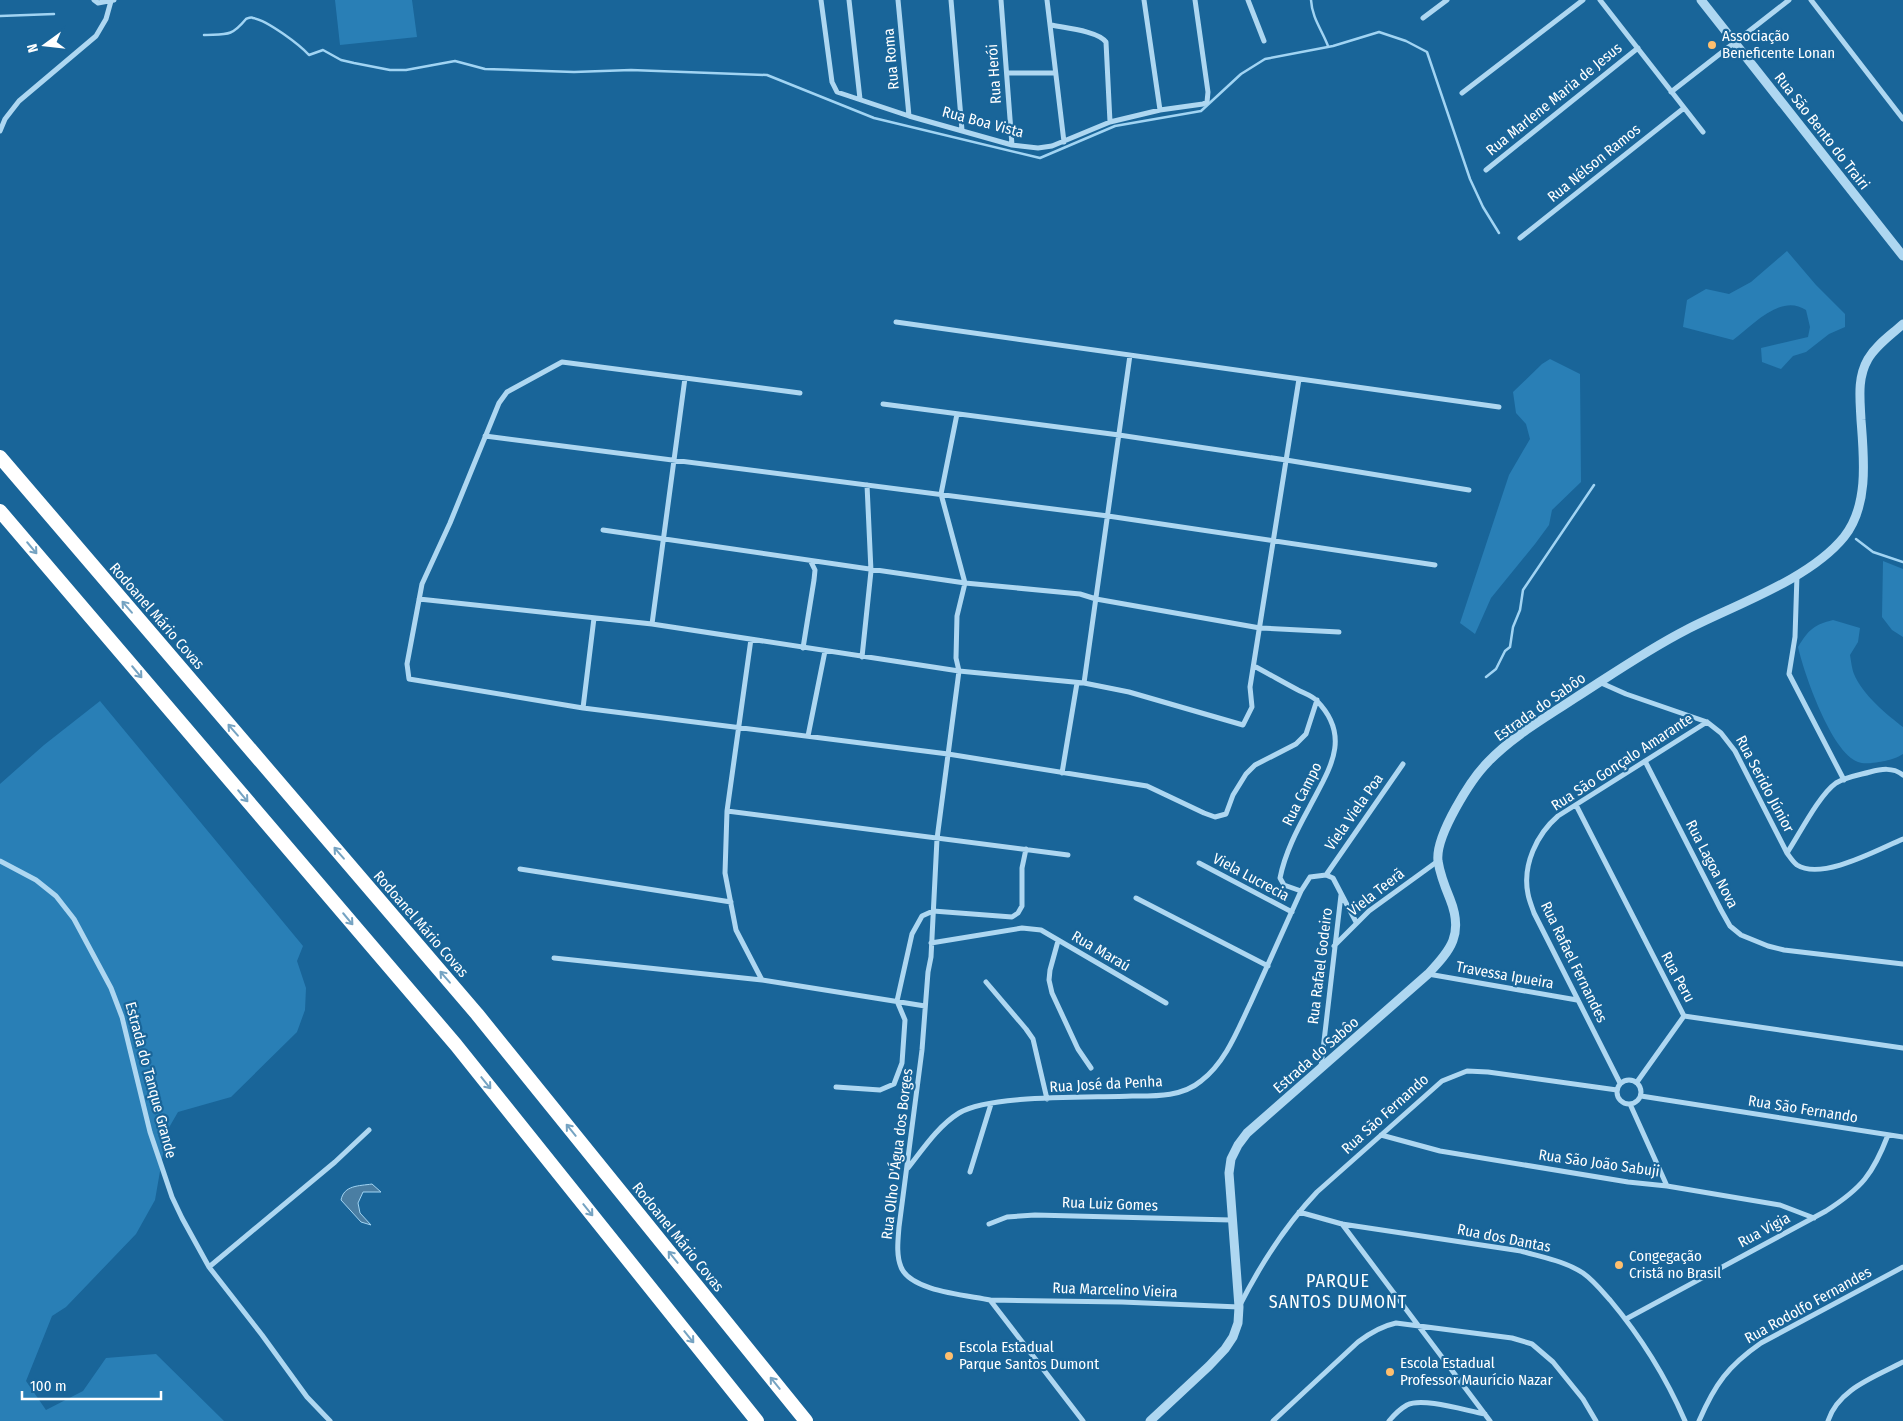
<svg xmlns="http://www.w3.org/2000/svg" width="1903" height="1421" font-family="'Fira Sans Condensed',sans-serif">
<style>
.green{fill:#297fb6}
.water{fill:#4a7ea3;stroke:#a1d4f3}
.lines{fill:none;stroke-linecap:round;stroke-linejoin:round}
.stream{stroke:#a1d4f3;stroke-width:2.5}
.minor{stroke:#aed7f1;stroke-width:5}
.tertiary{stroke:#aed7f1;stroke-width:9}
.motorway{stroke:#fff;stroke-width:14}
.oneway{stroke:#75a3c2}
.poi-dot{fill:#ffbf6e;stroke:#196599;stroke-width:2}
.labels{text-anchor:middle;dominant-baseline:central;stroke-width:4.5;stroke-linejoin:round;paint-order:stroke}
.poi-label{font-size:15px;fill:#fff;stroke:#196599;text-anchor:start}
.street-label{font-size:15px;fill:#fff;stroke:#196599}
.quarter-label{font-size:18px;letter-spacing:1px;fill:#fff;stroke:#196599}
</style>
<rect width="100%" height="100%" fill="#196599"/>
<path class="green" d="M335,0H412L417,37L340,45Z
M1787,251L1816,285L1845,314V327L1829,334L1806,352L1793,356L1781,369L1762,362L1761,348L1808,337L1810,327L1806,310C1781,293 1753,325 1733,340L1683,327L1687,300L1706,289L1729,294L1751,282Z
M1550,359L1580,374L1581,482L1552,510L1549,525L1535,544L1491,598L1475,634L1460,623L1509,475L1530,439L1526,424L1516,413L1513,392L1542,364Z
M1883,561L1903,569V637L1892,630L1882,617Z
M1833,620L1860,628L1858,642L1850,655C1851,661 1852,669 1854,674C1862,694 1887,715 1903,727V754C1897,758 1892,759 1885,761C1878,762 1865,765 1858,762C1831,752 1804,673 1798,647C1809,629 1814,625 1833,620Z
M100,701L303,946L297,961L306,988L305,1010L297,1032L231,1097L178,1112L167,1131L155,1200L136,1234L66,1307L52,1316L26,1381L46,1410L83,1391L106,1358L156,1354L224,1421H0V784L44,745Z"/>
<path class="water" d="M372,1184L381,1192H363L358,1203L360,1213L371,1225L361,1222L341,1200C344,1185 359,1186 372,1184Z"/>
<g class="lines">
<path class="stream" d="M1311,0C1312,18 1322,30 1328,46
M0,16L54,14
M204,35C227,34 231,37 246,19C247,18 252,17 253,18C267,20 300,45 309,55L323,50L341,60L354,63L390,70H406L455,61L485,69L574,72L631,70L767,75L874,118L1040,158L1115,126L1201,111L1241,74L1265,59L1333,46L1379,32L1406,41L1427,52L1470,179L1483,207L1499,233
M1856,539L1873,552L1903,562
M1486,677L1496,669L1505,651L1510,647L1513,627L1520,610L1523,590L1594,485"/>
<path class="minor" d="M94,0L98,3L114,0
M821,0L832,82L837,92L909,116L1012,145L1038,148L1052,146L1110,122L1160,110L1203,104L1207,102L1208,92L1195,0
M849,0L860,99
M898,0L909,116
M951,0L962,130
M1001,0L1012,145
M1047,0L1064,142
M1144,0L1160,110
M1248,0L1264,41
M1600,0L1703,132
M1811,0L1903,119
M1423,18L1447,0
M1051,25C1066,28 1098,31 1106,42L1110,122
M1007,73H1055
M1671,92L1789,0
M1462,93L1583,0
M0,131L5,119L19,101L96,36L106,19L111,1
M1486,170L1638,48
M1520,238L1684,108
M896,322L1499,407
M800,393L562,362L507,392L499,403L450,523L422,584L407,664L409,679L583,708L948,754L1147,786L1204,813L1215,817L1226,814L1233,795L1246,774L1255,765L1296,744L1306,734L1317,700
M883,404L1119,435L1286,460L1469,490
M957,414L941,494L965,583L957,616L956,658L959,671L937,839L931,957L928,972L922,1050L899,1227C898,1240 896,1255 901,1267C910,1291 966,1295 990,1300L1083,1421
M485,436L1108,516L1435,565
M603,530L965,583L1080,594L1096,599L1260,628L1339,632
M1797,575L1795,637L1789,674L1844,780
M419,599L652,624L959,671L1084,683L1129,692L1243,725L1252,707L1250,687L1299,379
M652,624L685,378
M751,639L727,811L725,873L736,930L762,980
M803,648L814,580L815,570L811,562
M862,657L871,571L867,485
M1254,666C1269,674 1283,682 1298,690C1304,693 1313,696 1317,701C1353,738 1328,771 1309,808C1297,830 1285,853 1280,878L1284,885L1301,891
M1599,682L1626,694L1707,722L1721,733L1735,751L1787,853C1790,857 1793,862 1797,865C1822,881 1879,849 1903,839
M1084,683L1130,355
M583,708L594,618
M808,736L825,651
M1645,761L1721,910L1730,926L1741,935L1768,946L1784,950L1903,964
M1062,773L1077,683
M1576,805L1684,1016L1903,1048
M727,811L1068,855
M1787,853C1799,835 1819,795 1836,783C1846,777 1859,775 1870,772C1881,769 1893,767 1903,775
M0,861L36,880L56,896L74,919L111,988L122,1017L150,1132L172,1197L182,1218L209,1267L262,1335L307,1397L330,1421
M1199,863L1292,912
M520,869L731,902
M1326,875L1403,764
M1136,898L1268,966
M1058,941L1050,970L1049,980L1052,993L1078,1049L1091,1068
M931,943L1022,928L1041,930L1166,1003
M1334,946L1369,911L1438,861
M554,958L762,980L925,1006
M1428,974L1577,1000
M986,982L1026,1029L1033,1039L1047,1099
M1321,1067L1341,895
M1617 1092a12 12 0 1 1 24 0a12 12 0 1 1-24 0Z
M1637,1082L1684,1016
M1620,1083L1534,913C1532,907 1529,900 1528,894C1522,865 1537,834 1558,816L1707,722
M836,1087L880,1090L894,1084L902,1063L905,1020L897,1001L912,934L922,916L933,911L1012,917L1018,913L1022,906V868L1026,849
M1641,1096L1903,1137
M1630,1104L1667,1186
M1381,1135L1440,1151L1628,1182L1667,1186L1780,1205L1814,1218
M908,1168C923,1149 938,1126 959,1113C991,1094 1092,1098 1132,1096C1155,1096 1182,1097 1201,1081C1226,1062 1238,1029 1251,1002C1268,965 1284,928 1301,891L1310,877L1326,875L1333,878L1356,922
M970,1172L991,1104
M1299,1212L1342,1224L1521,1251C1541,1257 1565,1261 1583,1273C1593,1280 1602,1291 1610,1300C1641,1337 1666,1377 1685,1421
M989,1224L1007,1217L1035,1215L1231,1220
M1342,1224L1490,1421
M209,1267L335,1162L369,1130
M990,1300L1122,1302L1239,1307C1260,1265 1284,1227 1317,1192L1442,1081L1467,1071L1488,1072L1617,1090
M1626,1319L1826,1211C1862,1188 1873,1174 1888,1135
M1273,1421L1358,1342C1370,1333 1382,1326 1396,1323L1512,1338L1532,1344L1553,1362L1583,1399L1596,1421
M1389,1421C1394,1415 1400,1409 1407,1405C1423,1397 1467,1411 1485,1414
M1699,1421C1715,1384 1728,1366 1761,1343L1903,1267
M1828,1421C1838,1389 1875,1377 1903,1362"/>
<path class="tertiary" d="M1701,0L1903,256
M1150,1421L1209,1366L1225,1349L1233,1337L1238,1323L1239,1307L1229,1173L1231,1159L1238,1145L1247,1133L1428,974C1451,950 1464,934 1450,899C1445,887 1440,874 1438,861C1435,836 1471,779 1488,762C1513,736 1545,718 1575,698C1611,675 1647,650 1686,630C1734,605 1809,580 1844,537C1869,506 1864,458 1861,420C1860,399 1857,378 1868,359C1876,345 1891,335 1903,324"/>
<path class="motorway" d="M0,457L477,1014L806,1421
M0,511L456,1045L757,1421"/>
</g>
<defs><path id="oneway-shaft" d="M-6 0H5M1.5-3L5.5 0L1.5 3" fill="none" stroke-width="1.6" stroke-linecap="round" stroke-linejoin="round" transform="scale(1.25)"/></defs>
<g class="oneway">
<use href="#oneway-shaft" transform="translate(32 548) rotate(50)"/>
<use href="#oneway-shaft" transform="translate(127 607) rotate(-131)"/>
<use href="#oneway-shaft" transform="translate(137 672) rotate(50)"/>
<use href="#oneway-shaft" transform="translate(233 730) rotate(-131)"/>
<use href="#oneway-shaft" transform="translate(243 796) rotate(50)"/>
<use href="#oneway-shaft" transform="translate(339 853) rotate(-131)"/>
<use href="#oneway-shaft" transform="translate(348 919) rotate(50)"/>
<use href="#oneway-shaft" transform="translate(445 977) rotate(-131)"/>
<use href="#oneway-shaft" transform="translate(486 1083) rotate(51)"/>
<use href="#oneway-shaft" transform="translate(571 1130) rotate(-129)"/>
<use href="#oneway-shaft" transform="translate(588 1210) rotate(51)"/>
<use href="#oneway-shaft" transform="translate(673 1257) rotate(-129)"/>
<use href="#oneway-shaft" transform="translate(689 1337) rotate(51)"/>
<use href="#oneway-shaft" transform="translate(775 1383) rotate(-129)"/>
</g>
<g class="poi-dot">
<circle cx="1712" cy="45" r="5"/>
<circle cx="1619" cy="1265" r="5"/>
<circle cx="949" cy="1356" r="5"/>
<circle cx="1390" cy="1372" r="5"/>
</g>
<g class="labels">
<g class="poi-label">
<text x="1722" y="36">Associação<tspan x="1722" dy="17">Beneficente Lonan</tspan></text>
<text x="1629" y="1256">Congegação<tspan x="1629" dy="17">Cristã no Brasil</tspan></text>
<text x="959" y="1347">Escola Estadual<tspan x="959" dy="17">Parque Santos Dumont</tspan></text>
<text x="1400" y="1363">Escola Estadual<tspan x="1400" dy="17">Professor Maurício Nazar</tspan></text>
</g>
<g class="street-label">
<text transform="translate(891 59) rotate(-95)">Rua Roma</text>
<text transform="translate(994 74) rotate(-94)">Rua Herói</text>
<text transform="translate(1554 99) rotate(-39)">Rua Marlene Maria de Jesus</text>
<text transform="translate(983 122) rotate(15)">Rua Boa Vista</text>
<text transform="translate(1822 131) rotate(52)">Rua São Bento do Trairi</text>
<text transform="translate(1594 163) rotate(-39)">Rua Nélson Ramos</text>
<text transform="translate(157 616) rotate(49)">Rodoanel Mário Covas</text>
<text transform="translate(1540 707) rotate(-35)">Estrada do Sabôo</text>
<text transform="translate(1622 762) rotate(-33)">Rua São Gonçalo Amarante</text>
<text transform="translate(1765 784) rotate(62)">Rua Serido Júnior</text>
<text transform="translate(1302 794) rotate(-63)">Rua Campo</text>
<text transform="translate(1354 812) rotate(-55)">Viela Viela Poa</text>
<text transform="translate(1712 864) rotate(63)">Rua Lagoa Nova</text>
<text transform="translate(1251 877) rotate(28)">Viela Lucrecia</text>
<text transform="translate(1376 892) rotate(-38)">Viela Teerã</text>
<text transform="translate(421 924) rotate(49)">Rodoanel Mário Covas</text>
<text transform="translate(1101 951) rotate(30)">Rua Maraú</text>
<text transform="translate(1574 962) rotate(64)">Rua Rafael Fernandes</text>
<text transform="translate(1320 966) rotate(-83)">Rua Rafael Godeiro</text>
<text transform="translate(1505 975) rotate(10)">Travessa Ipueira</text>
<text transform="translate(1678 977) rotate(62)">Rua Peru</text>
<text transform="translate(1316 1055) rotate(-41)">Estrada do Sabôo</text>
<text transform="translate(151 1080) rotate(75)">Estrada do Tanque Grande</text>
<text transform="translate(1106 1084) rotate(-3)">Rua José da Penha</text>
<text transform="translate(1803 1109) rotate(9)">Rua São Fernando</text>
<text transform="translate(1385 1114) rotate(-42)">Rua São Fernando</text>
<text transform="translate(897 1154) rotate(-83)">Rua Olho D'Água dos Borges</text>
<text transform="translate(1599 1163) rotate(8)">Rua São João Sabuji</text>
<text transform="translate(1110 1204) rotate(2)">Rua Luiz Gomes</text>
<text transform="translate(1764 1230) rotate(-28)">Rua Vigia</text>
<text transform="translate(678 1237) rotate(51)">Rodoanel Mário Covas</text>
<text transform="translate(1504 1238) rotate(11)">Rua dos Dantas</text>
<text transform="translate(1115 1290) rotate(2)">Rua Marcelino Vieira</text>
<text transform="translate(1808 1305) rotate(-29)">Rua Rodolfo Fernandes</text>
</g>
<g class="quarter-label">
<text x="1338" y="1281">PARQUE<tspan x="1338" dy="21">SANTOS DUMONT</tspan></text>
</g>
</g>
<g transform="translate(45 45) rotate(255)" stroke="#196599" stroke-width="4" paint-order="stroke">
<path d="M0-4L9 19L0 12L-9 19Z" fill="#ffffff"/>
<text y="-8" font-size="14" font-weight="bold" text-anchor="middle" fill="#ffffff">N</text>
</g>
<path d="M22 1391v8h139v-8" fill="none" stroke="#ffffff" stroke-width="2.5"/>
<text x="30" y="1391" font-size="15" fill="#ffffff" stroke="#196599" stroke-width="4" paint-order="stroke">100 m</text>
</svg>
